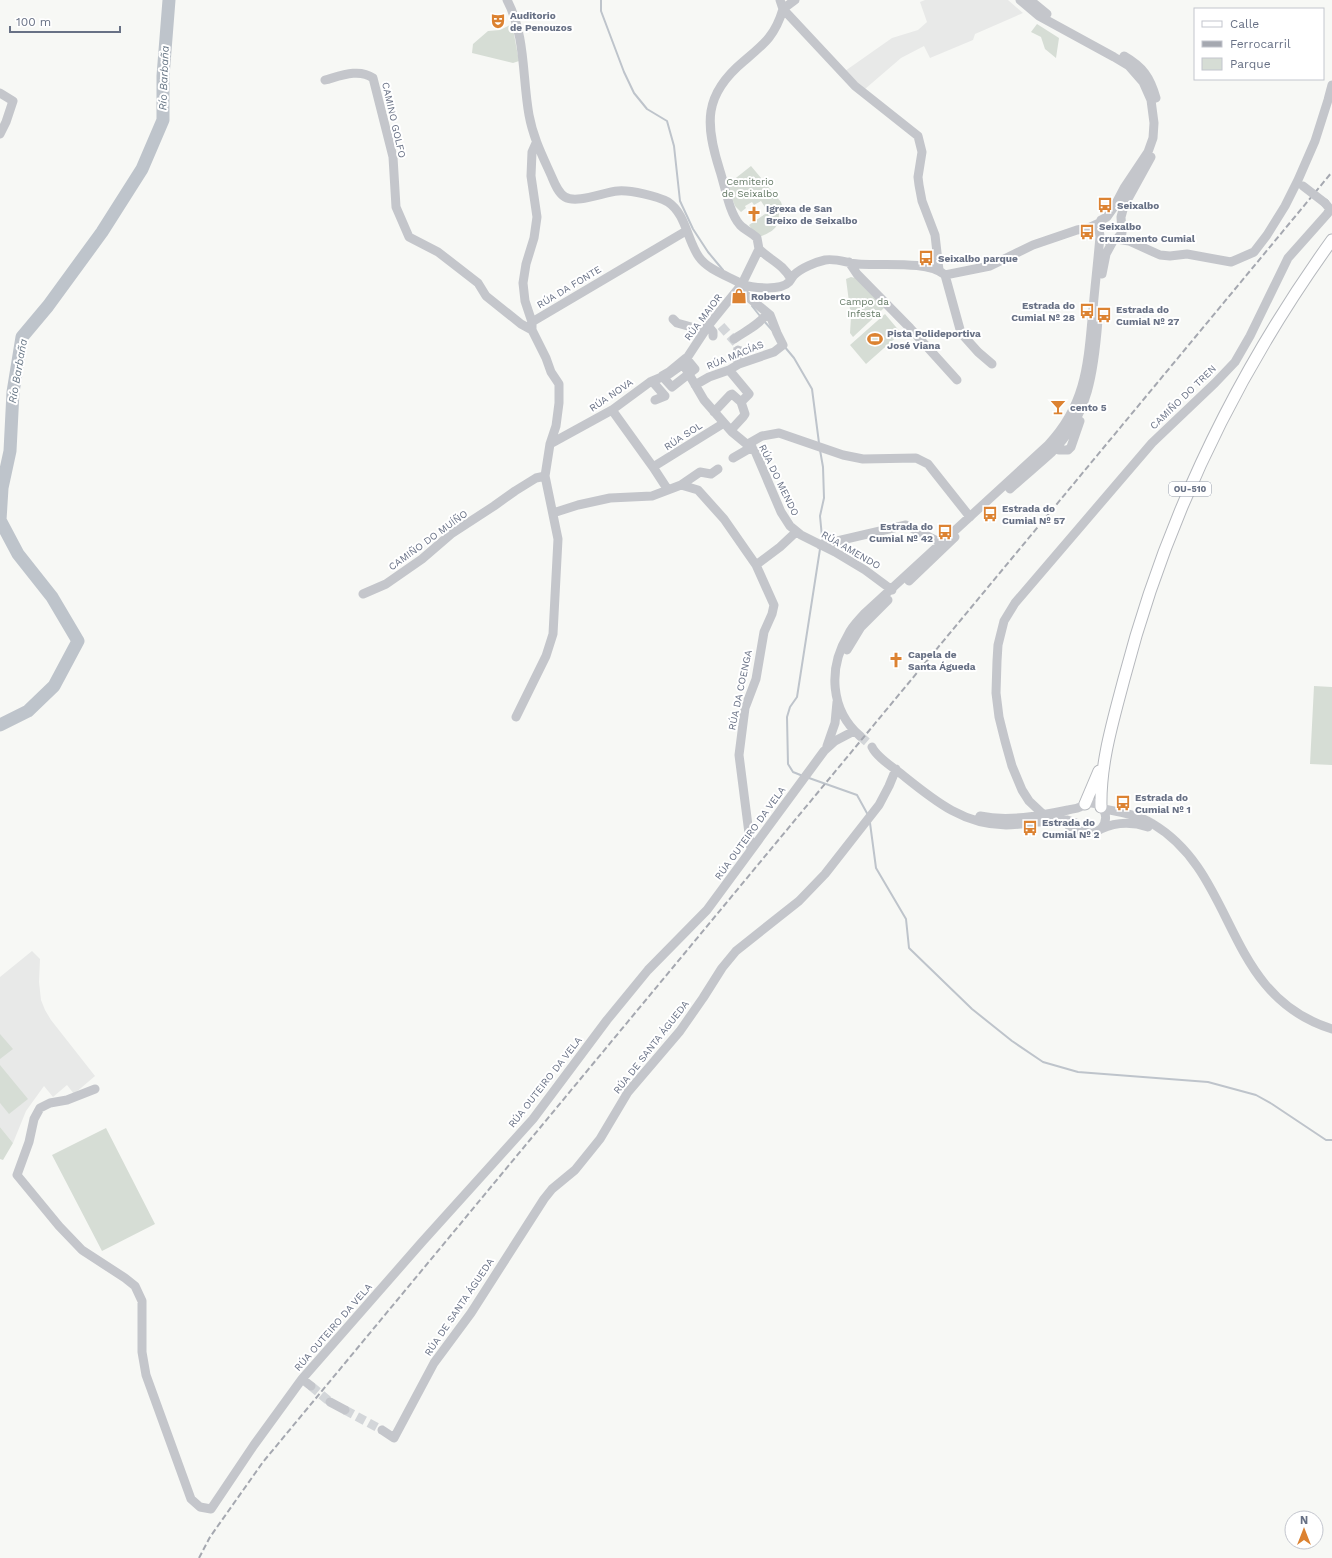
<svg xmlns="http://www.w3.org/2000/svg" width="1332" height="1558" font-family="'Work Sans',sans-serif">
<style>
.built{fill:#e8e9e8}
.green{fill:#d6ddd5}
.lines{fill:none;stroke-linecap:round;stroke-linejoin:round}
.stream{stroke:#bec4cb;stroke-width:2}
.river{stroke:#bec4cb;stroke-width:13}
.minor-tunnel{stroke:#d3d6d9;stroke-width:9;stroke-dasharray:9 4.5;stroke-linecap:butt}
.major-casing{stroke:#b5b8bd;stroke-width:13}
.minor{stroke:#c4c6cb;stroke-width:9}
.major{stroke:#fff;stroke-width:11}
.rail{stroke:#a5a8b0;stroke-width:2;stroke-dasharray:6 3;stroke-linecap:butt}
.minor-bridge{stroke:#c4c6cb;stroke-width:9}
.labels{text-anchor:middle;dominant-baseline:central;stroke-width:4;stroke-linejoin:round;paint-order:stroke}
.shield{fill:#fff;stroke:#959caa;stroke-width:1}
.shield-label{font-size:9px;font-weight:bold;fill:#687185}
.poi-label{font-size:10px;font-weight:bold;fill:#687185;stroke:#fff;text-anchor:start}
.street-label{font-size:10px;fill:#687185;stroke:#fff}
.park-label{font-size:10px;fill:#677c68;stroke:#fff}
.water-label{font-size:11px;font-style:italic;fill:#697887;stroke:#fff}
</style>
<rect width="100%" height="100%" fill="#f7f8f5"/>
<path class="built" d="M925,0H1008L1023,13L975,34L973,40L930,58L924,46L901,58L865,89L845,71L892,38L918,30L927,22L920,2Z
M32,951L40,959L39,982L41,1000L45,1010L51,1020L95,1076L74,1094L67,1085L53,1097L44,1086L26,1111L13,1143L0,1127V977Z"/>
<path class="green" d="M512,24L519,61L513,63L472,53L473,44L488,31L500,30Z
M1037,24L1059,38L1056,58L1045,49L1041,37L1031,32Z
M751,166L781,202L784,212L779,213C779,230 772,231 758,238L749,225L768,212L761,201L754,205L752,202L745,206L746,208L741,212L735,206L727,185Z
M851,277L859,279L884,308L853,337L850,333L851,317L846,279Z
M885,314L901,333L866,364L850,345Z
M1314,686L1332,687V765L1310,764Z
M0,1034L13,1049L0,1059Z
M0,1065L28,1099L9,1114L0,1103Z
M0,1127L13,1143L3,1160L0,1159Z
M106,1128L155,1224L102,1251L52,1155Z"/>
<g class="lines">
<path class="stream" d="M601,0V11L624,72L634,93L647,109L667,121L674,146L680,201L693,229L708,252L723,270
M752,306L760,316
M764,321L772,330
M784,346L794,358L812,389L819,443
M820,450L823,467L824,498L820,516L822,537V542
M803,776L793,772L788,764L787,717L790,707L797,697L820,549
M809,778L857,795L868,815
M870,823L876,868L906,919L909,948L972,1009L1012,1041L1043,1062L1078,1072L1208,1082L1256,1095L1272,1104L1326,1140H1332"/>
<path class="river" d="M0,725L28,711L54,686L78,641L52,597L18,554L0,520L2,488L10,451L13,392L22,337L48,306L102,232L142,169L163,120V76L169,0"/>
<path class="minor-tunnel" d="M721,326L737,344L738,350
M860,736L867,742
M311,1386L330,1402
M345,1410L382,1430"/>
<defs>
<path id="major" d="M1085,804L1099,771
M1101,807C1100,763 1113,721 1124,679C1165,521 1237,372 1332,240"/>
</defs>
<use href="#major" class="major-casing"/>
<path class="minor" d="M507,0C526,36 522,76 529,115C533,137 542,155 551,175C554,182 558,193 565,197C577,204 604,192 618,191C631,190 657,196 668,202C686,214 687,240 699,257C708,270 728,276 742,284C752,288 781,291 789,282C791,280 792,277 794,275C801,268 816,262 825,260C836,258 847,263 858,264C880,266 928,260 945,275L990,266L1033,245L1077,230L1088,228L1099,223
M780,0L783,9L855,86L918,136L922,152L918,177L919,185L922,201L935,235L939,270
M1030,0L1047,14
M783,9L795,0
M1124,56C1143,67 1150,77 1156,98
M325,80C340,76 359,68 373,78L393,157L396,207L409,237L438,252L478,283L486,296L521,324L532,330
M0,93L13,101L6,122L0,134
M1117,239L1129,241L1160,255L1170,256L1187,254L1231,262L1254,252L1267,235L1285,206L1298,180L1315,141L1328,100L1332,85
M1108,241L1117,239L1122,233L1121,217L1124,206L1151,157
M759,249C771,261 782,263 791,279
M849,262L857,274L910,328L957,380
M1102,274L1106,254L1113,241
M945,275L961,333L978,352L992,364
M673,319L677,323L702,330L708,326L713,332V336
M532,322L686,231
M734,339C744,332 761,324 767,313
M738,350L736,358L739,364
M686,358L695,369L672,387L662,376L669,372Z
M683,364L708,326L742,284L759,249L757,238C752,233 745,230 740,225C729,213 725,186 720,171C705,124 703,95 744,61C764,44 775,36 783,9
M683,364L704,400L732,432L755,451L781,512L790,526L801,535L835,552L865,570L892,590
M729,370L749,394L741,402L745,414L743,417L731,430
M652,381L665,396L655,400
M695,385L709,377L729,370L739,364L774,352L783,345L777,333L770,315L742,292V284
M612,410L653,467L668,490
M714,412L730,395L732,394L741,402
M550,444L612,410L650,382L669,374L683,364
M748,444L762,436L779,433L843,455L863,459L916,458L928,464L970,517
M1054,445L1059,450H1068L1071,447L1080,421
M733,458L752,447
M653,467L724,423
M681,485L700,472L711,474L718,469
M1010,489C1023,477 1038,465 1051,453C1089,415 1094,371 1098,320
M553,513L578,505L610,498L652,496L681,485L698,490L724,519L756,565L774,605L772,614L764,632L756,679L745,708L739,755L751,849
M820,545L906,525L941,543
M756,565L780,547L796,532
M909,581L955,537
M363,594L386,584L422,559L451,534L494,506L515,491L536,478L545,476
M847,650L861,627L888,600
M516,717L546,656L553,634L558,539L545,476L550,444L556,426L559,403V384L551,372L546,358L532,330V322L525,301L523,283L526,264L534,238L537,217L531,176L532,152L536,143
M860,736C830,710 828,668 848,635C852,626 859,620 865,613L1048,445C1087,404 1088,362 1093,309C1095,285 1098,261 1100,236L1098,226L1101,220L1107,217L1114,207L1124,188L1148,152L1153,138L1154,123L1151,100L1143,82L1129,66L1114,57L1039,16L1020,0
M827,746L835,723L837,702
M872,747C877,758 896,769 905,777C936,802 965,825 1006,825C1022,825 1039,820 1055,822
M1104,809C1120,812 1139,815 1153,824C1238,875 1223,995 1332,1029
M980,816C1008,822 1039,816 1068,810C1071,809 1076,809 1080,807C1084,805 1086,803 1091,803C1105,803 1110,819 1101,829
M1076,823L1061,818L1046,817L1029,801L1022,790L1012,766L1005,741L999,717L996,693L997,661L998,645L1004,621L1015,603L1152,443L1215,383L1235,362L1250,336L1288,258L1328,213L1329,208L1325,203
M1069,826C1073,828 1086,833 1090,833C1095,834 1097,831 1101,829C1116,822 1133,822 1148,827
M95,1089L67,1100L50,1103L40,1108L34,1119L29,1142L17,1175L59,1226L82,1250L125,1278L135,1286L142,1301V1352L146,1375L191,1499L200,1507L211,1509L254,1445L302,1379L422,1242L533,1119L607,1020L648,970L707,910L824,751L835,741L854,731
M302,1379L311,1386
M330,1402L345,1410
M382,1430L394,1438L434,1363L471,1313L544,1199L552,1189L575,1170L600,1139L628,1092L680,1031L703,998L722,968L736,951L799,901L825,874L879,805L889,786L896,769"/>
<use href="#major" class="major"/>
<path class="rail" d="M199,1558L210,1537L263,1462L1332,172"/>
<path class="minor-bridge" d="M1303,186L1325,203"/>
</g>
<defs>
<symbol id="theatre-bare" viewBox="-9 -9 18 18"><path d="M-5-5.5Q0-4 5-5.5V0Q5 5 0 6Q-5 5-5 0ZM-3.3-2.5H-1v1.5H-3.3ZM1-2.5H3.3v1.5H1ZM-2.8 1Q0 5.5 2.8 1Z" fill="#dc8231" stroke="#fff" stroke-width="2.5" paint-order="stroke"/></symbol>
<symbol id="bus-bare" viewBox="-9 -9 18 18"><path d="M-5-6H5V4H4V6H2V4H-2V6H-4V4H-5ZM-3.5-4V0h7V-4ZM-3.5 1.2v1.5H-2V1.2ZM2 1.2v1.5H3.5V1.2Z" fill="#dc8231" stroke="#fff" stroke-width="2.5" paint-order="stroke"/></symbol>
<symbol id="church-bare" viewBox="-9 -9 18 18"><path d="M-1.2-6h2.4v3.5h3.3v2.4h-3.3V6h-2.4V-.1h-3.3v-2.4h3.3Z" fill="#dc8231" stroke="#fff" stroke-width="2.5" paint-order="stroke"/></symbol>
<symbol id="shop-bare" viewBox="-9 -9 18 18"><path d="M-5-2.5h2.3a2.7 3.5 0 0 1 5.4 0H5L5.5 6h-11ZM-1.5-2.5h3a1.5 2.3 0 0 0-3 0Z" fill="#dc8231" stroke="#fff" stroke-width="2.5" paint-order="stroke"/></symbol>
<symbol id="stadium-bare" viewBox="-9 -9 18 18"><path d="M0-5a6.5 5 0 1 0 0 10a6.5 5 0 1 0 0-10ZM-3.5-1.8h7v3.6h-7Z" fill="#dc8231" stroke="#fff" stroke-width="2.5" paint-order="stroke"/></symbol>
<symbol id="bar-bare" viewBox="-9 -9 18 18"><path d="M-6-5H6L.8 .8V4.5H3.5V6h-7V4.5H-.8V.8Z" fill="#dc8231" stroke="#fff" stroke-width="2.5" paint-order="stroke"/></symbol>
</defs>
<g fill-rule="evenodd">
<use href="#theatre-bare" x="487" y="10" width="22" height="22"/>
<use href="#bus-bare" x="1094" y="194" width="22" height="22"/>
<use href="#church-bare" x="743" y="203" width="22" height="22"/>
<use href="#bus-bare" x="1076" y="221" width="22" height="22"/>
<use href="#bus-bare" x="915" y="247" width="22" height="22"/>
<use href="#shop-bare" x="728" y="285" width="22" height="22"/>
<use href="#bus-bare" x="1076" y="300" width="22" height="22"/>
<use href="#bus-bare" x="1093" y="304" width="22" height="22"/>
<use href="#stadium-bare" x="864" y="328" width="22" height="22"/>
<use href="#bar-bare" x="1047" y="396" width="22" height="22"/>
<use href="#bus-bare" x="979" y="503" width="22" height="22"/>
<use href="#bus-bare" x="934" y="521" width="22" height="22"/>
<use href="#church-bare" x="885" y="649" width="22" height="22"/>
<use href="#bus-bare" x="1112" y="792" width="22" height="22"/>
<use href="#bus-bare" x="1019" y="817" width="22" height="22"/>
</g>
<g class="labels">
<rect class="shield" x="1169" y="482" width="42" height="14" rx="3"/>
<g class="shield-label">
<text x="1190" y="489">OU-510</text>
</g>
<g class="poi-label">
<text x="510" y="15">Auditorio<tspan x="510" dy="12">de Penouzos</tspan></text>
<text x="1117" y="205">Seixalbo</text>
<text x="766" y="208">Igrexa de San<tspan x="766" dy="12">Breixo de Seixalbo</tspan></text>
<text x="1099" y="226">Seixalbo<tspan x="1099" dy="12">cruzamento Cumial</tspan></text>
<text x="938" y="258">Seixalbo parque</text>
<text x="751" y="296">Roberto</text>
<text x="1075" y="305" text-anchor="end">Estrada do<tspan x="1075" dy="12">Cumial Nº 28</tspan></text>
<text x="1116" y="309">Estrada do<tspan x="1116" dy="12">Cumial Nº 27</tspan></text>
<text x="887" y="333">Pista Polideportiva<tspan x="887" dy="12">José Viana</tspan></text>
<text x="1070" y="407">cento 5</text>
<text x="1002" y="508">Estrada do<tspan x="1002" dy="12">Cumial Nº 57</tspan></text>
<text x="933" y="526" text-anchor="end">Estrada do<tspan x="933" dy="12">Cumial Nº 42</tspan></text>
<text x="908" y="654">Capela de<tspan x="908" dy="12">Santa Águeda</tspan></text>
<text x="1135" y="797">Estrada do<tspan x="1135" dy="12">Cumial Nº 1</tspan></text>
<text x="1042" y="822">Estrada do<tspan x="1042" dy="12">Cumial Nº 2</tspan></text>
</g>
<g class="street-label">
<text transform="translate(394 120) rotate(77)">CAMINO GOLFO</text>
<text transform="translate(569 287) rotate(-31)">RÚA DA FONTE</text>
<text transform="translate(703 317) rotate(-53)">RÚA MAIOR</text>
<text transform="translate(735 355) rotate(-22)">RÚA MACÍAS</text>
<text transform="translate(611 395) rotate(-34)">RÚA NOVA</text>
<text transform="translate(1183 397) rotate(-44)">CAMIÑO DO TREN</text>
<text transform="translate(683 436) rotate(-33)">RÚA SOL</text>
<text transform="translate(779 480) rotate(64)">RÚA DO MENDO</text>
<text transform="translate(428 540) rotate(-36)">CAMIÑO DO MUÍÑO</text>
<text transform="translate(851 550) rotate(30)">RÚA AMENDO</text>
<text transform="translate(740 690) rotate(-78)">RÚA DA COENGA</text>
<text transform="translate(750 833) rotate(-54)">RÚA OUTEIRO DA VELA</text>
<text transform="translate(651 1047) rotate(-52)">RÚA DE SANTA ÁGUEDA</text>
<text transform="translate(545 1082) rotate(-52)">RÚA OUTEIRO DA VELA</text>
<text transform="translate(459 1307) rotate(-56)">RÚA DE SANTA ÁGUEDA</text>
<text transform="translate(333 1327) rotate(-49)">RÚA OUTEIRO DA VELA</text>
</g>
<g class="park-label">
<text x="750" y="181">Cemiterio<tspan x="750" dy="12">de Seixalbo</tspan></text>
<text x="864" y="301">Campo da<tspan x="864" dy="12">Infesta</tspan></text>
</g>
<g class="water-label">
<text transform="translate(164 78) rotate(-88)">Río Barbaña</text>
<text transform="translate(18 371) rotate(-80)">Río Barbaña</text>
</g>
</g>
<rect x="1194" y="8" width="130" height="72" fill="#ffffff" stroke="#c3c6ce"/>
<rect x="1202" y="21" width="20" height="6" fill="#ffffff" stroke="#c3c6ce"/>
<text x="1230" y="28" font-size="12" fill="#687185">Calle</text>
<rect x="1202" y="41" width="20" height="6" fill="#a5a8b0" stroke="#c3c6ce"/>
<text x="1230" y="48" font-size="12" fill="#687185">Ferrocarril</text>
<rect x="1202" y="58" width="20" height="12" fill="#d6ddd5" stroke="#c3c6ce"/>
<text x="1230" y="68" font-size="12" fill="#687185">Parque</text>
<g transform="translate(1304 1530)"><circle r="19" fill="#ffffff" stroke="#c3c6ce"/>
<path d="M0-3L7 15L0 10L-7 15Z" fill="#dc8231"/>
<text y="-6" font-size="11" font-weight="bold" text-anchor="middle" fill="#687185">N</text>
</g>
<path d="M10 26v6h110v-6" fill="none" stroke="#687185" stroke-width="2"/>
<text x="16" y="26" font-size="12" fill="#687185" stroke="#ffffff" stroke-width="3" paint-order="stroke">100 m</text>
</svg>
